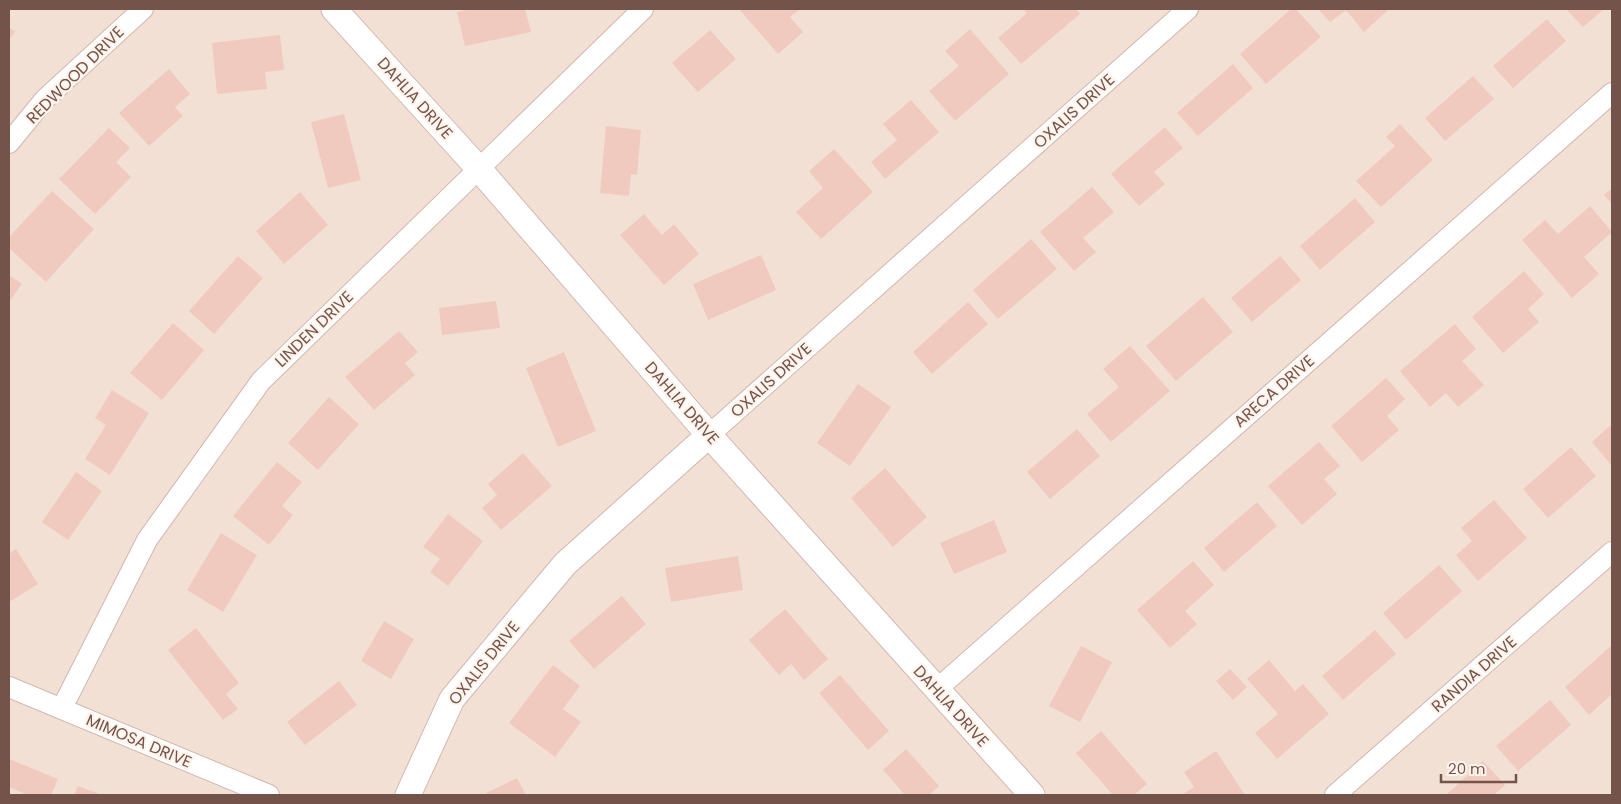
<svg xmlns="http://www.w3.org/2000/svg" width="1621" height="804" font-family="Poppins,sans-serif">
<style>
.residential{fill:#f3e0d5}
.building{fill:#f0cabe}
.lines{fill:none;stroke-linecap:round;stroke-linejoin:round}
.minor-casing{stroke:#cfb8af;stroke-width:22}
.tertiary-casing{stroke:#cfb8af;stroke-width:27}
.minor{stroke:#fff;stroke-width:20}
.tertiary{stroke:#fff;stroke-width:25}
.labels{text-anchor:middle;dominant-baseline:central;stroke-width:4.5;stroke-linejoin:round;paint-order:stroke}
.street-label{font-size:16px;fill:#74534b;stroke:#fef4ec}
</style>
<rect width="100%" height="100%" fill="#fcf0e6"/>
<path class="residential" d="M9,9H1612V795H9Z"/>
<path class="building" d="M470,9H525L531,32L465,46L457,12Z
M739,9H800L790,17L803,32L778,54Z
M1023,9H1076L1080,14L1021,64L998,38L1027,13Z
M1291,9H1296L1321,37L1266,84L1240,54Z
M1318,9H1387L1388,10L1364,32L1346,10L1330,22Z
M1566,9H1604L1583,27Z
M1547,19L1566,41L1513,88L1493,66Z
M9,27L15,32L9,40Z
M970,29L1009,74L955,121L929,91L959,66L945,51Z
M710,30L736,59L698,92L672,63Z
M280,35L284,70L265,72L267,89L217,94L212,43Z
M1233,64L1253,88L1198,136L1177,113Z
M169,69L190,94L175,107L183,116L149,146L119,113Z
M1473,76L1494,99L1445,141L1425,118Z
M911,100L939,132L885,179L871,162L897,140L883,124Z
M344,114L361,180L328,188L311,122Z
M1400,124L1433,160L1381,207L1356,181L1395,146L1386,137Z
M606,126L641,130L637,175L631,174L629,196L600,193Z
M1165,127L1183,148L1154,172L1165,184L1139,206L1111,174Z
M109,128L130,148L116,162L131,177L95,214L59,179Z
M834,149L873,192L821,239L796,212L823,188L809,171Z
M1092,187L1114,212L1083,238L1096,252L1074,271L1040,232Z
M1612,188V204L1604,195Z
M52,191L94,229L46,282L9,248V237Z
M300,192L328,225L284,264L256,231Z
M1355,198L1375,222L1320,270L1300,246Z
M1590,206L1612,232L1584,257L1599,274L1572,298L1522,240L1545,220L1558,234Z
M644,214L662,235L674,224L699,254L664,285L620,235Z
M1031,239L1057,269L998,319L973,290Z
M761,255L776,290L708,320L693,284Z
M238,256L263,278L214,334L189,311Z
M1280,256L1301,280L1252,322L1231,298Z
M1524,271L1544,294L1528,309L1539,322L1503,353L1472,317Z
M9,275L22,284L9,302Z
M1203,297L1233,332L1176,381L1146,346Z
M496,301L500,328L442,335L439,308Z
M968,302L988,324L932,374L913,352Z
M173,323L204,350L162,400L130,373Z
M1455,324L1476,349L1462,361L1484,385L1458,407L1446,393L1430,407L1400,371Z
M399,331L418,352L405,363L415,375L374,410L345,377Z
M1130,346L1170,391L1111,442L1087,414L1119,387L1103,369Z
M564,352L596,431L558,447L526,368Z
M1386,378L1405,399L1387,416L1399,430L1362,462L1331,426Z
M858,384L891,407L850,466L817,443Z
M112,390L149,413L110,475L85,459L106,425L95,418Z
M329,397L359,424L318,470L288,443Z
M1612,424V466L1592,442Z
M1077,429L1100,456L1050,499L1027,472Z
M1319,442L1340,466L1324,479L1337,494L1302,525L1268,486Z
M1571,447L1596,476L1548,518L1523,489Z
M523,453L552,486L501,530L482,508L497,495L488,484Z
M277,462L302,482L282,506L293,515L269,545L233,516Z
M885,468L927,517L893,547L851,498Z
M76,472L102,491L68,540L42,522Z
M1494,500L1527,538L1478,581L1456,555L1472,541L1461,528Z
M1257,502L1277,526L1224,572L1204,548Z
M448,514L483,541L448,586L430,572L440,559L423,547Z
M994,520L1007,552L954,574L940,543Z
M221,533L257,555L223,612L187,590Z
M16,549L38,584L9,602V554Z
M738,556L743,590L671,602L665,568Z
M1193,561L1214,585L1185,611L1197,624L1170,648L1137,610Z
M1439,565L1462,591L1406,640L1383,613Z
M622,596L646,624L594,669L569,641Z
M785,609L828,659L804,680L791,664L779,675L749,640Z
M384,621L414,639L391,679L361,661Z
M196,628L239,683L226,694L238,709L223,720L168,650Z
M1375,630L1396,654L1343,700L1322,676Z
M1612,645V694L1589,715L1565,687Z
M1081,646L1112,662L1080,722L1049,706Z
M1269,660L1295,691L1303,684L1329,714L1277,759L1255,733L1278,714L1247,679Z
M553,665L580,686L563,709L581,722L555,757L509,723Z
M1230,669L1247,687L1233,700L1216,681Z
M840,675L889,731L868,750L819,693Z
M339,681L357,705L305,745L287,722Z
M1550,700L1571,725L1518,771L1496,746Z
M1101,731L1147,784L1134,795H1113L1076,753Z
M906,749L939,786L929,795H905L883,770Z
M1216,751L1245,795H1182L1194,787L1184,772Z
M9,759L58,779L51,795H28L9,787Z
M1483,761L1505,785L1494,795H1446Z
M517,778L526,795H487L486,793Z
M78,786L102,795H74Z"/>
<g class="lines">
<defs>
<path id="minor" d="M9,143L45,99L143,9
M709,435L1188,9
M9,687L269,795
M936,690L1612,93
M62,708L147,540L261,381L643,9
M1335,795L1612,552"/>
<path id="tertiary" d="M334,9L479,169L709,435L1032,795
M408,795L452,699L565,564L709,435"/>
</defs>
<use href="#minor" class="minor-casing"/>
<use href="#tertiary" class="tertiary-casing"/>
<use href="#minor" class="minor"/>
<use href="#tertiary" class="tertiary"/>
</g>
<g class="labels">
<g class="street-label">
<text transform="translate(75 75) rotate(-45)">REDWOOD DRIVE</text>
<text transform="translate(415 98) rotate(48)">DAHLIA DRIVE</text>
<text transform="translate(1074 111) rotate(-42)">OXALIS DRIVE</text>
<text transform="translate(314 329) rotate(-44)">LINDEN DRIVE</text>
<text transform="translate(771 380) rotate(-42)">OXALIS DRIVE</text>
<text transform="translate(1274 391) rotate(-41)">ARECA DRIVE</text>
<text transform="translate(682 403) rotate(49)">DAHLIA DRIVE</text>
<text transform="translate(484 663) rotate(-51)">OXALIS DRIVE</text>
<text transform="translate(1474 674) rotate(-41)">RANDIA DRIVE</text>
<text transform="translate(951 706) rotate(48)">DAHLIA DRIVE</text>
<text transform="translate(139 741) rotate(23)">MIMOSA DRIVE</text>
</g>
</g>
<rect width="1621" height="804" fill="none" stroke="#74534b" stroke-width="20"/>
<path d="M1441 774v8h75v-8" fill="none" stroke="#74534b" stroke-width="2.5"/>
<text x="1448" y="774" font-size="15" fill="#74534b" stroke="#fef4ec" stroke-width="4" paint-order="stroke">20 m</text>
</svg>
